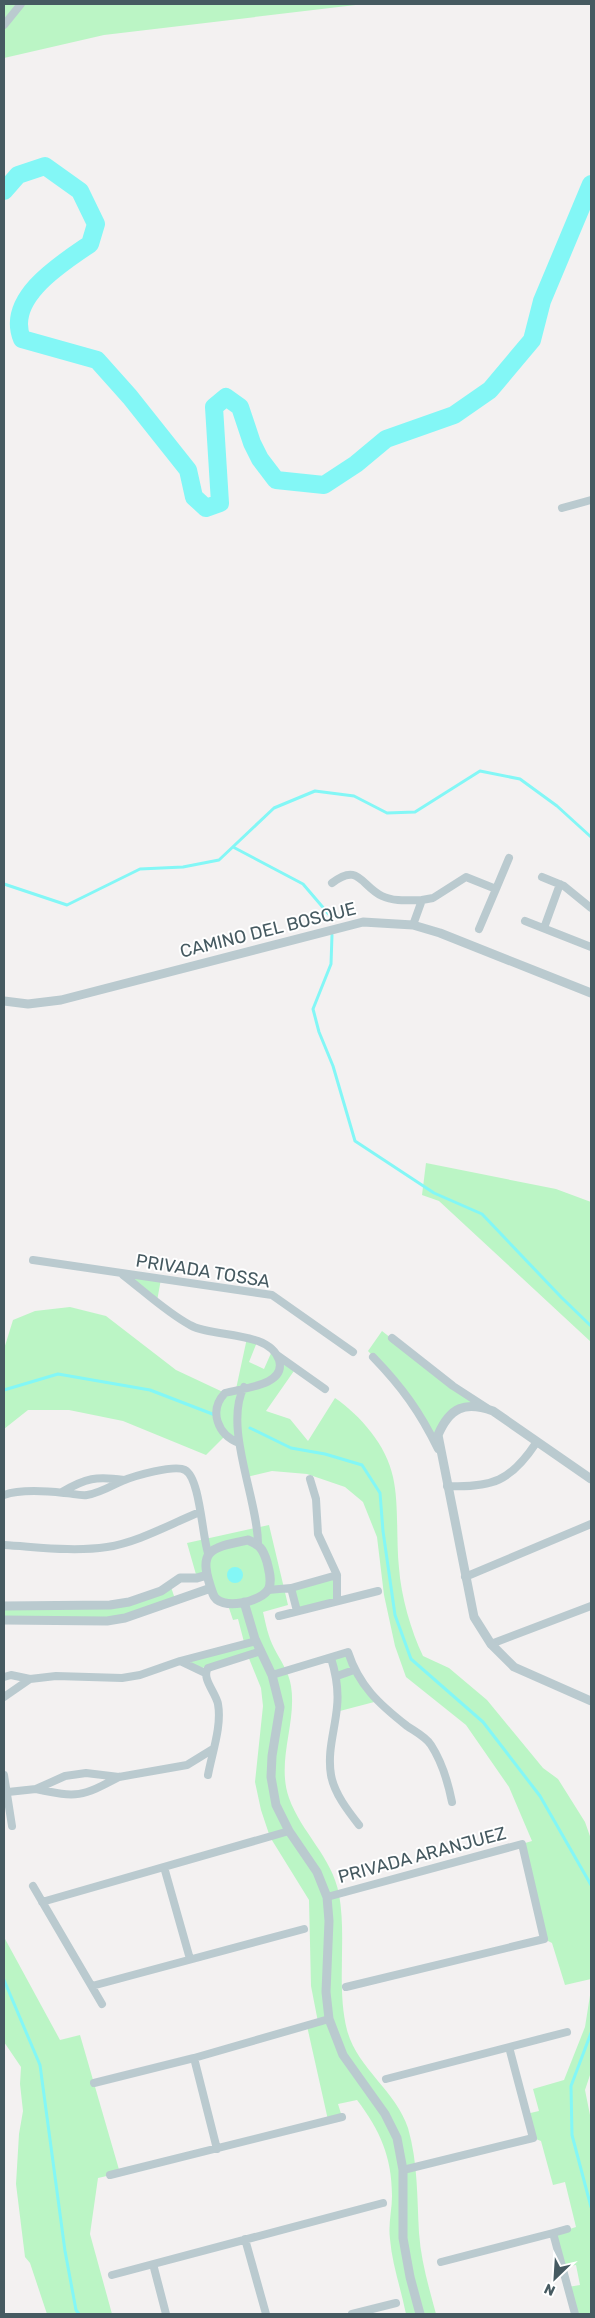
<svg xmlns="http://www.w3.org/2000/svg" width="595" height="2318" font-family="Rubik,sans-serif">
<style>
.green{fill:#bbf5c5}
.water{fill:#83f7f6}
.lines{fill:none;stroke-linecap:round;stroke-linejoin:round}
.stream{stroke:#83f7f6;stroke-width:3}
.river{stroke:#83f7f6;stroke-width:18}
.minor{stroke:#bacacf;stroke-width:8}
.tertiary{stroke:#bacacf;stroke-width:9}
.labels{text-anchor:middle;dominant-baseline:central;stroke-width:4;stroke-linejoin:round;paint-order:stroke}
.street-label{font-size:18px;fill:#465a61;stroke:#fff}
</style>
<rect width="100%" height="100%" fill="#f3f1f1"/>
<path class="green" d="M4,4H364L104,35L4,58Z
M426,1163L556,1189L591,1202V1342L439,1201L422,1195Z
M121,1274L161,1279L157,1301Z
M70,1307L106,1316L176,1370L225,1393L236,1389L247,1338L257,1342L249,1362L264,1369L272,1351L296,1368L266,1411L290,1419L308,1441L335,1398C360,1415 387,1446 393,1477C399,1503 396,1540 399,1568C401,1596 411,1631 423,1656L449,1668L487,1700L543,1768L558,1779L585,1822L591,1839V1979L565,1985L552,1943L544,1939L522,1844L532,1841L509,1787L466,1725L406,1677L395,1646L384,1595L377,1537L363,1502L345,1487L307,1474L272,1471L247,1477L239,1443L225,1436L206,1455L123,1421L69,1410H28L4,1429V1349L13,1320L35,1311Z
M382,1331L476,1405L445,1419L440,1452L402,1387L368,1351Z
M269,1525L288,1605L263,1612C266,1625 268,1636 274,1648C280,1660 289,1672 291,1686C297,1723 276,1761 289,1798C301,1832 332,1857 339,1894C347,1939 336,1986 347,2030C357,2068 396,2091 408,2128C418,2163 417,2197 419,2233C421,2261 429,2288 436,2314H406C401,2289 392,2264 390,2239C388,2224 392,2210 392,2196C392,2157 380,2130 357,2100L338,2104L342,2117L328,2120L307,2026L318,2022L311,1986L309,1900L270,1837L261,1810L255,1782L263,1706L261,1688L248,1656L202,1668L182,1659L244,1642L238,1619L233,1620L228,1605L220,1602L207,1575L197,1578L187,1543Z
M337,1575V1600L297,1611L291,1588Z
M171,1587L175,1599L125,1618L4,1620V1606L110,1605Z
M348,1652L378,1701L336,1712L331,1658Z
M4,1937L60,2040L80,2035L120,2173L98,2178L90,2234L112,2314H47L30,2263L25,2257L16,2184L19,2134L23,2111L20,2084L21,2067L4,2042Z
M591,1989V2072L585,2090L591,2120V2314H576L568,2287L580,2285L576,2265L563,2267L554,2234L576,2227L565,2182L553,2185L541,2141L533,2138L526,2114L539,2111L533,2089L564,2080L585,2027Z"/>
<path class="water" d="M227 1575a8 8 0 1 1 16 0a8 8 0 1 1-16 0Z"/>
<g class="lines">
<path class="stream" d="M233,847L303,884L332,918
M4,884L67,905L140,869L183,867L219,860L274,808L315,791L354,796L387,813L415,812L480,771L520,779L557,806L591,837
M332,935L331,964L313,1009L319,1032L333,1066L355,1141L434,1193L482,1214L561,1297L591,1326
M4,1390L58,1374L150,1390L215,1415
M250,1428L291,1448L325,1454L362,1465L380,1493L383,1531L395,1615L411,1659L483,1722L540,1796L591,1885
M4,1980L40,2065L65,2251L76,2310L79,2314
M591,2033L571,2086L572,2135L591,2207"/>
<path class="river" d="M4,191L18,175L45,166L80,191L96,224L90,244C62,263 5,298 22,339L97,360L130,397L188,470L194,497L206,508L220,503L214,407L226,397L240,407L252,443L260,459L276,480L324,485L356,464L386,439L454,415L490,390L532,340L542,301L591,184"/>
<path class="minor" d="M4,25L21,4
M562,508L591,500
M542,877L564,886L591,908
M332,883C359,862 361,886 382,896C394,902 410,900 422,900L413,925
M496,889L509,858
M422,900L433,898L466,877L496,889L479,929
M525,921L591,947
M544,928L560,884
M33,1260L272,1295L353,1352
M123,1275C144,1291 166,1312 190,1325C212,1338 269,1330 279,1360C287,1386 241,1388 225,1393C208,1411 218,1435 239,1443
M392,1338L453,1386L487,1408
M277,1355L325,1389
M373,1357C402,1387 420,1412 438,1449
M244,1387C223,1427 258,1499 258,1544
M310,1479L316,1499L318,1534L337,1575V1600
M447,1486C492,1488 511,1481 536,1443
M62,1492C86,1478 96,1476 124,1480
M4,1495C21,1489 46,1491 64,1493C71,1493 80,1496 87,1495C100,1493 111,1486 122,1481C134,1476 175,1464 185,1470C200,1478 202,1535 208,1553
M4,1545C38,1547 73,1552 107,1547C139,1542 170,1524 200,1512
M465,1577L591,1524
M291,1588L297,1611
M268,1590L291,1588L337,1575
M279,1616L378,1591
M491,1644L591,1606
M331,1658C336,1674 339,1689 337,1707C335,1730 327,1751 331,1775C334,1793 348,1811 359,1825
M182,1662L205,1673
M272,1675L348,1652C359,1686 379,1704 407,1726C414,1731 426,1737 431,1745C442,1762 448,1782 452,1802
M337,1676L354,1670
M4,1677L11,1675L30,1679
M4,1697L30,1679L56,1676L122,1678L140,1675L180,1661L256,1641
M4,1775L12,1826
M208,1775C212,1753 222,1726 218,1704C216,1693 201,1678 208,1668L261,1651
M36,1789C78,1798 81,1797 119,1777
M8,1792L36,1789L65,1776L86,1773L119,1777L187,1765L213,1749
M164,1867L190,1959
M33,1886L102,2004
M327,1897L522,1844L544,1939L346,1987
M42,1902L289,1831
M92,1986L304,1929
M194,2058L217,2149
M386,2079L567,2032
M94,2083L194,2058L329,2019
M403,2170L533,2138L509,2047
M110,2175L342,2117
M567,2229L553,2233L575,2314
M245,2239L266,2314
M441,2262L553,2233
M153,2264L166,2314
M112,2275L383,2203
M352,2314L396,2303"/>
<path class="tertiary" d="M4,1001L28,1004L61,1000L363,922L413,925L440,933L591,993
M591,1479L493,1411C465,1401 450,1407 438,1435L474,1617L491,1644L514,1667L591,1701
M248,1540C260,1545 263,1549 267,1562C269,1571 272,1579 269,1588C263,1602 219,1612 213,1594C197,1550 208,1548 248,1540Z
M244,1602L255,1639L272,1675L280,1707L272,1756L271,1777L276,1805L289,1831L317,1872L327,1897L329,1921L326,1992L329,2019L343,2055L385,2114L397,2138L403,2170V2238L410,2277L420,2314
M4,1606L110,1605L129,1602L161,1591L180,1578H197L207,1575
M4,1620L107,1621L125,1618L211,1588"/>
</g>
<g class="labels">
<g class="street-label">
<text transform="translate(268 930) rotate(-14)">CAMINO DEL BOSQUE</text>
<text transform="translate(203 1271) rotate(9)">PRIVADA TOSSA</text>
<text transform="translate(422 1855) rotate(-15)">PRIVADA ARANJUEZ</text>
</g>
</g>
<rect width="595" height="2318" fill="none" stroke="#465a61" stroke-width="10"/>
<g transform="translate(555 2278) rotate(205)" stroke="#ffffff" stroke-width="4" paint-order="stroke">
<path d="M0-4L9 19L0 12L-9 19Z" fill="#465a61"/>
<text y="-8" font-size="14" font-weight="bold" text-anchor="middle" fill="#465a61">N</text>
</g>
</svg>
